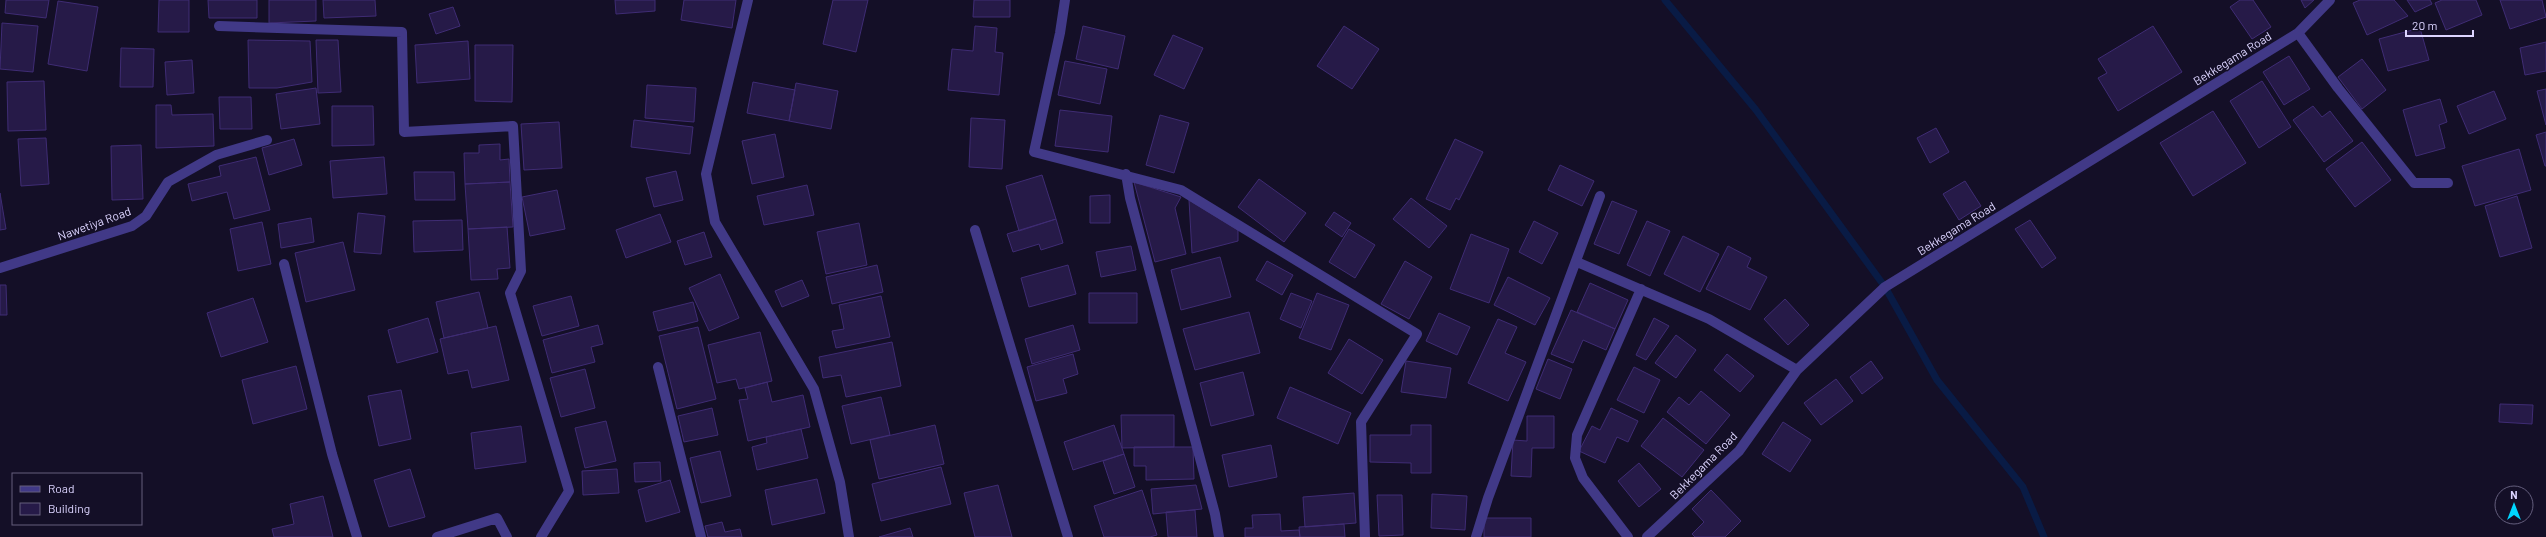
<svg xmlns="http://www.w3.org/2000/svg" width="2546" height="537" font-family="Barlow,sans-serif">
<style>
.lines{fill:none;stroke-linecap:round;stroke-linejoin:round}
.stream{stroke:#091b45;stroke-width:7}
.building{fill:#261a48;stroke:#3f2c74}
.street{stroke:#413987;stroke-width:10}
.labels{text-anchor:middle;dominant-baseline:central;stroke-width:3;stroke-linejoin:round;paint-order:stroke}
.street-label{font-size:12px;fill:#dcd4ff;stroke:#140f27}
</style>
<rect width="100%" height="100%" fill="#140f27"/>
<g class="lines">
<path class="stream" d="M1665,0L1756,110L1885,287L1937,380L2023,487L2044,537"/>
</g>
<path class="building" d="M6,0H49L46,18L5,13Z
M159,0H189V32H158Z
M208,0H257V18H209Z
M269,0H316V21L269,23Z
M323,0H375L376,16L324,18Z
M615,0H655V11L616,14Z
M684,0H736L732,28L681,20Z
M833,0H868L856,52L823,44Z
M974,0H1010V17H973Z
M2240,0H2253L2271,27L2252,39L2230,7Z
M2301,0H2314L2305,8Z
M2360,0H2394L2408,16L2367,35L2353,3Z
M2407,0H2430L2432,4L2415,12Z
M2442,0H2476L2482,15L2446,30L2435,3Z
M2500,0H2542L2546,17L2510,29Z
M58,1L98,7L87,71L48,64Z
M453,7L460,26L436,34L429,14Z
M2,23L38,26L33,72L0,69Z
M975,26L997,28L995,52L1003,53L999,95L948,90L952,49L973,51Z
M1083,26L1125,36L1118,69L1076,59Z
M1344,26L1379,49L1352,89L1317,66Z
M2153,26L2182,72L2118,111L2098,78L2107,73L2098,59Z
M2420,28L2429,60L2388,71L2379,39Z
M1173,35L1203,48L1184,89L1154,75Z
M248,40L310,41L312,82L277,88H249Z
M316,40H338L341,92L318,93Z
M468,41L470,79L417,83L415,45Z
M2546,42V71L2525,75L2520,48Z
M475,45H513L512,102L475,101Z
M121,48L154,49L153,87H120Z
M2289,56L2310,89L2284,105L2263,72Z
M2362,59L2386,90L2362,109L2338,77Z
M192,60L194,93L167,95L165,62Z
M1065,61L1107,69L1100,104L1058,95Z
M44,81L46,130L8,131L7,82Z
M2262,81L2291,127L2259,148L2230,101Z
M753,82L795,90L789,121L747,113Z
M796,83L838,91L831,129L789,121Z
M647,85L696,88L694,122L645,118Z
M316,88L320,124L281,129L276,94Z
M2546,89V125L2537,91Z
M2494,91L2506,119L2469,134L2457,106Z
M219,97H251L252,129H220Z
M2440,99L2447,122L2439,125L2445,148L2416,156L2403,110Z
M156,105H171L172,115L213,114L214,146L156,148Z
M332,106H373L374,145L332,146Z
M2313,106L2322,117L2330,111L2353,141L2324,162L2293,120Z
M1060,110L1112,116L1108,152L1055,146Z
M2213,111L2246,163L2193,196L2160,143Z
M1160,115L1189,123L1174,173L1146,165Z
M971,118L1005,120L1002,169L969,167Z
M634,120L693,127L690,154L631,147Z
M559,122L562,168L524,170L521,124Z
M1936,128L1949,152L1930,163L1917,138Z
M2546,132V166H2545L2536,135Z
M775,134L784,177L752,184L742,141Z
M46,138L49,184L21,186L18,139Z
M294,139L302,165L269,175L262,148Z
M1455,139L1483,152L1459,200L1456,198L1450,210L1426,199Z
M2362,142L2391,180L2355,207L2326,169Z
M500,144V160L509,159L510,182L465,184L464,153H479V145Z
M141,145L143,199L112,200L111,146Z
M2519,149L2531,190L2475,206L2462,166Z
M256,157L270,210L234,219L227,192L192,201L188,184L221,176L219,166Z
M384,157L387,194L333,198L330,161Z
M1560,165L1594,181L1582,206L1548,190Z
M676,171L683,200L654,207L646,178Z
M414,172H454L455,200H415Z
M1042,175L1056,219L1019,231L1006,186Z
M1259,179L1306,213L1284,242L1238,207Z
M1965,181L1981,206L1959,220L1943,194Z
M510,182L513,227L468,229L465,184Z
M1134,182L1181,197L1175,208L1186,254L1155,262Z
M807,185L814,215L764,225L757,196Z
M557,190L565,229L530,236L522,197Z
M0,193L6,229L0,230Z
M1110,195V223H1090V196Z
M2517,196L2532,248L2500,257L2485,206Z
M1411,198L1447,226L1429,248L1393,219Z
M1189,200L1238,230V241L1192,253Z
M1612,201L1637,211L1619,254L1594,244Z
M1334,212L1351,223L1342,237L1325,225Z
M358,213L385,216L381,254L354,252Z
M660,214L671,242L626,258L616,230Z
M311,218L314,242L281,248L278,224Z
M1056,219L1063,243L1041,250L1039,244L1013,252L1007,234Z
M462,220L463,250L414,252L413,221Z
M2030,220L2056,258L2042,268L2015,229Z
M1534,221L1558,233L1542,264L1519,252Z
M1647,221L1670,231L1650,276L1627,265Z
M262,222L271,264L238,271L230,229Z
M859,223L867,265L826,274L817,232Z
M507,227L510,268L497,269L498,279L471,280L468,229Z
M1349,229L1375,245L1355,278L1329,262Z
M704,232L712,257L685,265L677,241Z
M1471,234L1509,249L1489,303L1450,289Z
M1683,236L1719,254L1700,292L1664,274Z
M343,242L355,290L306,302L295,253Z
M1131,246L1136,270L1101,277L1096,252Z
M1728,246L1751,258L1747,267L1767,277L1750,310L1706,289Z
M1220,257L1231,297L1181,310L1171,270Z
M1267,261L1293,275L1282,295L1256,280Z
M1405,261L1432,277L1409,319L1381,304Z
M877,265L883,292L832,304L826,277Z
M1068,265L1076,294L1029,307L1021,278Z
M720,274L739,318L709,331L689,288Z
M1508,277L1550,298L1535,325L1494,305Z
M802,280L809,296L782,307L775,291Z
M1590,283L1628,300L1615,329L1577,312Z
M0,285H6L7,315H0Z
M479,292L488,328L444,338L436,302Z
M1089,293H1137V323H1089Z
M1291,293L1312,301L1301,328L1280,319Z
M1317,293L1349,305L1331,350L1299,338Z
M571,296L579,326L542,336L533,306Z
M881,296L890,337L836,348L832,331L844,329L839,305Z
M253,298L268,342L221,357L207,313Z
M1785,299L1809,325L1788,345L1764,319Z
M693,302L698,321L658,331L653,312Z
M1571,310L1615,329L1606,350L1583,340L1573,363L1551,354Z
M1249,312L1260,353L1195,370L1183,329Z
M1439,313L1470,327L1457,355L1426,341Z
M428,318L438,352L397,363L388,330Z
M1654,318L1669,326L1646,360L1636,355Z
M1498,319L1517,327L1505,353L1526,362L1508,401L1468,383Z
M598,325L603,344L591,347L595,362L552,373L543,340Z
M1073,325L1080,350L1032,364L1025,339Z
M496,326L509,380L472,388L468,370L448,374L440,339Z
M698,327L716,399L677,409L659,336Z
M760,332L772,381L739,389L736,379L717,383L708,345Z
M1676,335L1696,350L1676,378L1655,363Z
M1349,339L1383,360L1362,394L1328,373Z
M892,342L901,386L846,397L841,375L823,378L819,357Z
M1073,354L1078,374L1063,379L1067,393L1036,401L1027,367Z
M1727,354L1754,376L1740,392L1714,370Z
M1548,359L1572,369L1560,399L1536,389Z
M1406,361L1451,368L1446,398L1401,392Z
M1871,361L1883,378L1862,394L1850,377Z
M296,366L307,409L253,424L242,380Z
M1634,367L1660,380L1644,413L1617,400Z
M585,369L595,408L561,417L550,378Z
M1243,372L1254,415L1211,426L1200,383Z
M1836,379L1853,401L1821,425L1804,403Z
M767,382L772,402L803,395L810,427L748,441L739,400L748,399L745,388Z
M1290,387L1351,413L1338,444L1277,418Z
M401,390L411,439L379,446L368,396Z
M1701,391L1730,415L1706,444L1667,412L1679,397L1689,405Z
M881,397L890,435L851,444L842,406Z
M2500,404L2533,405L2532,424L2499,422Z
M712,408L718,435L684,442L678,416Z
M1611,408L1638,421L1628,442L1617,437L1605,463L1579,451L1592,426L1600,430Z
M1121,415H1174V447L1122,448Z
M1527,416H1554V448H1532L1531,477L1511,476L1513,440L1527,441Z
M1663,418L1704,450L1682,477L1641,446Z
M606,421L616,461L585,468L575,428Z
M1783,422L1811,440L1790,472L1762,454Z
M935,425L944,464L879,479L870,440Z
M1114,425L1124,454L1073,470L1064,442Z
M1411,425H1431V473H1411V463L1370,462V435H1411Z
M521,426L526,462L475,469L471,433Z
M801,429L808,458L757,470L752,447L767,443L766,437Z
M1271,445L1277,477L1229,487L1222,455Z
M1134,447H1193L1194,479L1146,480V466H1134Z
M720,451L731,496L701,503L690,458Z
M1124,454L1135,487L1114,494L1103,461Z
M660,462L661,481L635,482L634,463Z
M1639,463L1661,489L1639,507L1618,481Z
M941,467L951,504L881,521L872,484Z
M410,469L425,517L389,527L374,480Z
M617,469L619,493L583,495L582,471Z
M817,479L825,513L772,525L765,490Z
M670,480L680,512L646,522L638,490Z
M998,485L1012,537H975L964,493Z
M1196,485L1202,509L1153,514L1151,489Z
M1142,490L1157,535L1150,537H1104L1094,506Z
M1711,490L1741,521L1725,537H1695L1692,534L1704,522L1692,509Z
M1354,493L1356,523L1305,527L1303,497Z
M1432,494L1467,496L1465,530L1431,528Z
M1377,495H1402L1403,535L1379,536Z
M323,496L333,537H274L272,529L294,524L290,504Z
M1195,510L1197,537H1168L1166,512Z
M1280,514L1281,531L1299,530L1300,537H1245V528H1253L1252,515Z
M1484,518H1531V537H1484Z
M722,522L725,532L740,529L742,537H708L705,526Z
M1344,524L1345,537H1300L1299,527Z
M910,528L913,537H879Z"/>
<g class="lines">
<path class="street" d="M748,0L706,174L715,222L814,389L840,482L849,537
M1065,0L1060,33L1034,152L1181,190L1417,334L1361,422L1365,537
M219,26L402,32L404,132L513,126L521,271L510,293L569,491L541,537
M2298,33L2338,88L2414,183H2448
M1126,174L1130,198L1215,514L1219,537
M975,230L1068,537
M1577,262L1709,319L1797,370
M284,264L332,454L357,537
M0,268L132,226L146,216L168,182L216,155L267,140
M658,367L701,537
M437,537L497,518L507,537
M1476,537L1488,498L1600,196
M1628,537L1583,478L1575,458L1577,435L1641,289
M1647,537L1739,451L1797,370L1885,287L2298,33L2330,0"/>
</g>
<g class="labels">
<g class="street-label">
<text transform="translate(2232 58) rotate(-32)">Bekkegama Road</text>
<text transform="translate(94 223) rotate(-20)">Nawetiya Road</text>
<text transform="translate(1956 228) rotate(-32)">Bekkegama Road</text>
<text transform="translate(1703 465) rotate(-45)">Bekkegama Road</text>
</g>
</g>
<rect x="12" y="473" width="130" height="52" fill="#140f27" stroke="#645e7d"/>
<rect x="20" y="486" width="20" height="6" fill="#413987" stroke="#645e7d"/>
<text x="48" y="493" font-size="12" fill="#dcd4ff">Road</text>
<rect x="20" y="503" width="20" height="12" fill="#261a48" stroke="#645e7d"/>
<text x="48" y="513" font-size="12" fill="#dcd4ff">Building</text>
<g transform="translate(2514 505)"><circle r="19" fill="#140f27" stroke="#645e7d"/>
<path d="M0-3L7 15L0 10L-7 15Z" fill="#00d6ff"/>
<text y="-6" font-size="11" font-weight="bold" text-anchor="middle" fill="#dcd4ff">N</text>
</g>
<path d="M2406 30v6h67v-6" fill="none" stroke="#dcd4ff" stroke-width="2"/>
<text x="2412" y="30" font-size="12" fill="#dcd4ff" stroke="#140f27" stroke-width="3" paint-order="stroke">20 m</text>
</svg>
